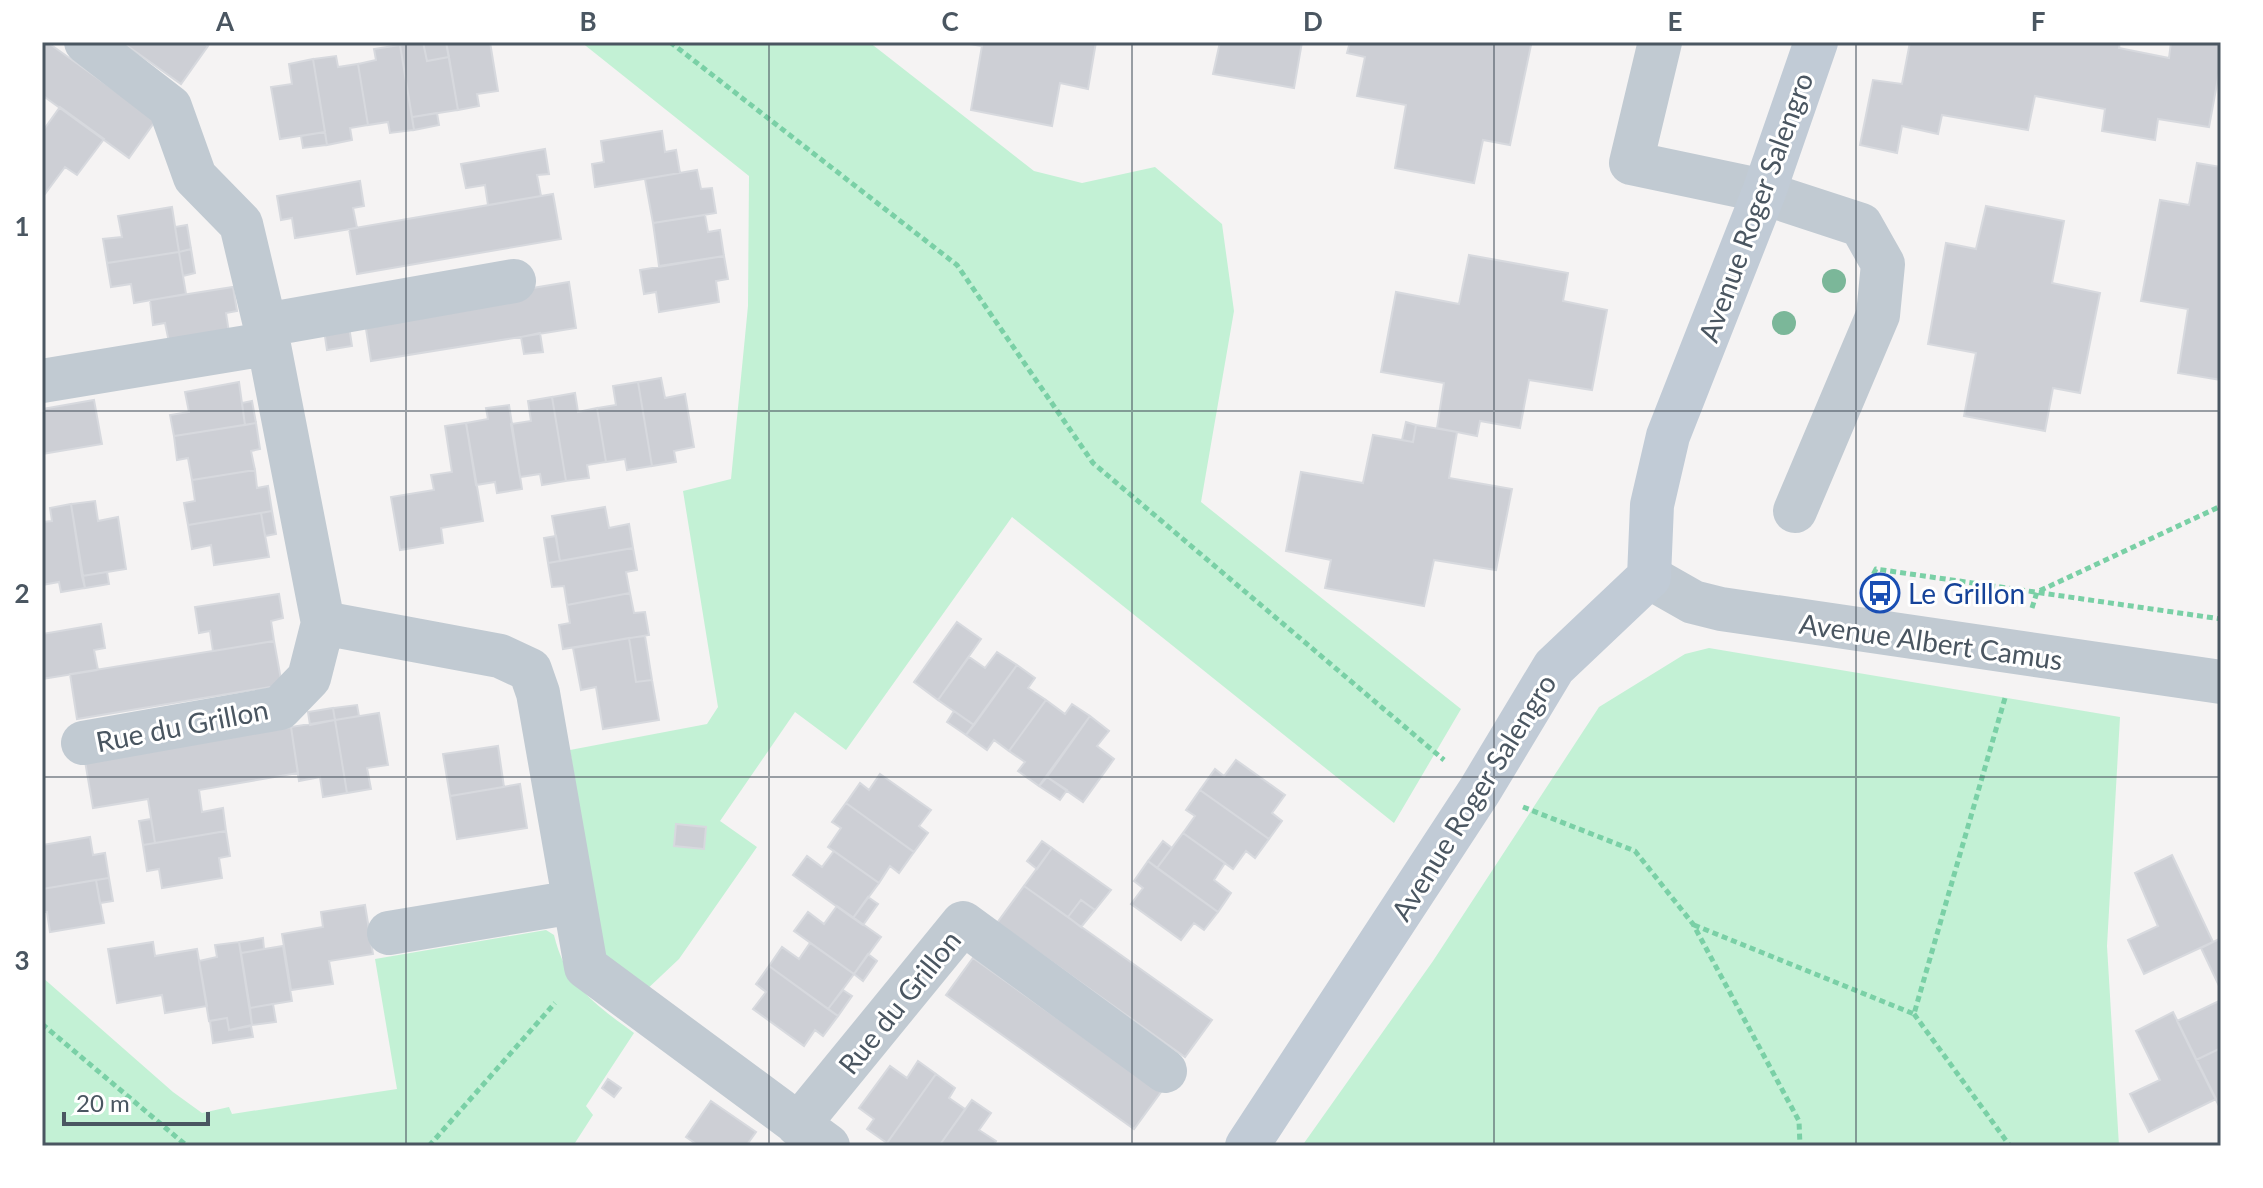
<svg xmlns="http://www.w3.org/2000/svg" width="2263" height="1188" font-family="Lato,sans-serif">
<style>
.green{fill:#c3f1d5}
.building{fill:#cdcfd5;stroke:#d7d9de;stroke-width:2}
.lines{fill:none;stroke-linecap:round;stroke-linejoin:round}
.path{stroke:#7ad0a6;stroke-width:5;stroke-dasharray:6 4;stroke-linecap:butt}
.street{stroke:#c1cad2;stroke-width:44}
.secondary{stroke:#c1cbd6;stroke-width:44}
.tree{fill:#7bb799}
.grid{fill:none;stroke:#4a5661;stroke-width:2;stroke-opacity:0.55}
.labels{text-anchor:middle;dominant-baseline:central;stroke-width:6;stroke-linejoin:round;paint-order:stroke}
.street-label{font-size:28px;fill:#4a5661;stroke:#fff}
.transit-label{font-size:28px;fill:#164399;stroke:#fff;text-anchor:start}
.neatline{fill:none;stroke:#4a5661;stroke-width:3}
.grid-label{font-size:26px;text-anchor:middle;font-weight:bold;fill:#4a5661}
</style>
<rect width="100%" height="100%" fill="#f5f3f3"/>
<path class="green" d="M581,42H869L1034,171L1082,183L1155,167L1222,224L1234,311L1201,502L1461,709L1394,823L1012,517L846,750L795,712L720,821L757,847L679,959L643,993L602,951L570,750L707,724L718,707L683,491L731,479L748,306L749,176Z
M1709,648L2120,717L2107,946L2119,1146H1302L1433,961L1599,707L1685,654Z
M546,930L554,935C566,985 595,1004 634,1033L586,1106L593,1115L573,1146H42V977L173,1092L202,1113L229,1107L232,1114L397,1089L375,959Z"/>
<path class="building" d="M47,42L156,120L129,158L42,95V44Z
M122,42H202L208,46L181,84Z
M423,42L427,61L449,57L458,110L412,117L400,45Z
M423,42H446L449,57L427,61Z
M446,42H490L498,91L477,94L479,106L458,110Z
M957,42H1096L1088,89L1060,83L1052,126L971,110L982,46Z
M1220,42H1302L1294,88L1213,74Z
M1350,42L1531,45L1510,145L1483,140L1474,183L1395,168L1406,105L1357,96L1365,57L1347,53Z
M1910,42H2120L2119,48L2169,58L2171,42H2204L2221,45V62L2209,127L2158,119L2155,140L2102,131L2105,109L2035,96L2028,130L1942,115L1938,134L1902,126L1897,153L1860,145L1873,80L1902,84Z
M400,45L414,130L390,133L388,122L368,125L358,64L376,60L374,49Z
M336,56L338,67L358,64L368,125L350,128L352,140L327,145L313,59Z
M313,59L325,132L280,139L271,87L292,84L289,64Z
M60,107L104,139L77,175L65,167L42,198V132Z
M437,113L439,125L414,130L412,117Z
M662,131L665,152L676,150L680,173L595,187L592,164L604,162L601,141Z
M325,132L327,145L303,148L301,136Z
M545,149L549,174L537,175L541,196L488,205L485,185L466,188L461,164Z
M2197,163L2221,167V380L2178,373L2188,309L2141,301L2160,200L2189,205Z
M697,170L701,189L712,188L716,213L653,223L645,179Z
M360,181L364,206L353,208L357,228L295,238L292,218L281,220L277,196Z
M553,194L561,239L357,274L349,229Z
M1986,206L2064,221L2052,283L2100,293L2080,393L2053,388L2045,431L1964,416L1976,353L1928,344L1946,243L1976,249Z
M172,207L179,252L107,263L103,239L122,237L118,216Z
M705,215L708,232L720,230L724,256L659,266L653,223Z
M187,225L191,249L179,252L175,227Z
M191,249L195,273L183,276L179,252Z
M179,252L186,294L134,303L131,284L111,287L107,263Z
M1469,255L1568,273L1563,301L1607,310L1592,390L1529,380L1520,428L1480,421L1477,436L1437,428L1444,383L1381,372L1396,292L1459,304Z
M724,256L728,279L716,281L719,302L659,312L656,292L644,294L640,270Z
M569,282L576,328L371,361L364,316Z
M233,287L237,311L226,313L229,333L169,342L165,323L153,325L150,300Z
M348,320L352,346L327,350L323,323Z
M540,333L543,352L524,354L521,337Z
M661,378L665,398L685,394L694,447L674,451L676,462L652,466L638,382Z
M239,382L245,425L174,436L170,415L189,412L185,392Z
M638,382L652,466L627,470L625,459L606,462L597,408L616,405L613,386Z
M575,393L578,412L597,408L606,462L587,465L589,478L566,481L552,397Z
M552,397L566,481L542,485L540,474L520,477L511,424L531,421L528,401Z
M94,400L102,444L42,454V409Z
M252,401L256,423L245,425L242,403Z
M509,405L522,489L497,493L495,482L476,485L466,423L488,419L486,408Z
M1406,422L1416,425L1413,442L1402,440Z
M256,423L260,449L251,451L255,470L192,480L188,458L177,460L174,436Z
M466,423L483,521L441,528L443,543L400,550L391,497L434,490L431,475L452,472L445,426Z
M1416,425L1457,432L1449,478L1512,489L1496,570L1434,560L1424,606L1325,588L1331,560L1286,551L1301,472L1363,483L1373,435L1413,442Z
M255,470L257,488L268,486L272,511L188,525L184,503L195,501L192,480Z
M95,501L98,521L118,517L126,569L82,576L71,504Z
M71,504L85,588L61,592L59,582L42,585V522L52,521L50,508Z
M605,507L609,528L629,524L633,548L560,561L552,516Z
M272,511L276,534L265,536L261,513Z
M261,513L269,557L214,565L211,545L192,549L188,525Z
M556,536L560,561L548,563L544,538Z
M633,548L637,570L626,572L630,593L567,605L564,586L552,587L548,563Z
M107,572L109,584L85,588L82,576Z
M630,593L634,613L645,612L649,635L563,649L559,625L570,623L567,605Z
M279,594L283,618L271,621L274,641L213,651L210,631L199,633L195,607Z
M957,622L981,639L938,700L914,682Z
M101,624L105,648L94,650L98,670L42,679V634Z
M645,636L652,680L636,682L629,638Z
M629,638L636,682L652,680L659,720L603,729L596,687L581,690L573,648Z
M274,641L282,685L77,719L70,674Z
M997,652L1017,665L974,725L938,700L969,657L985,668Z
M1017,665L1035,678L1028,688L1046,700L1009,751L994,740L987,750L966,735Z
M1046,700L1065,714L1072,704L1090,716L1039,786L1018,771L1025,762L1009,751Z
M357,705L359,716L335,720L333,708Z
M333,708L335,720L310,725L308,712Z
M954,711L974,725L966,735L947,722Z
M379,713L388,765L367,768L371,789L347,793L335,720Z
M1090,716L1109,731L1097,746L1114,759L1083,802L1047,777Z
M335,720L347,793L323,797L320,777L299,781L291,727Z
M291,727L298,773L199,790L202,812L223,808L226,831L155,843L148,799L93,808L85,761Z
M498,746L504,787L450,796L443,754Z
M1236,760L1285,795L1272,813L1282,821L1269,839L1200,790L1215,769L1224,776Z
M880,774L931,810L919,826L928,833L914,852L846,803L860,783L869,790Z
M1047,777L1067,790L1060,800L1039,786Z
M520,784L527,828L457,839L450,796Z
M1200,790L1269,839L1255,858L1246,851L1233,869L1183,833L1195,816L1186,810Z
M846,803L914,852L899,873L890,866L879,883L828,847L841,828L832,822Z
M151,819L155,843L143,845L139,821Z
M676,824L706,827L704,849L674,846Z
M226,831L230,856L219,858L222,878L162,888L159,869L147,871L143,845Z
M1183,833L1225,863L1214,880L1231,893L1218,912L1157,868Z
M90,837L93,855L105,853L109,878L42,889V845Z
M1042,841L1052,848L1037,869L1027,861Z
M1163,841L1172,848L1157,868L1148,861Z
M1052,848L1111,890L1095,910L1081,900L1068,917L1024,886Z
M834,851L879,883L853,918L793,875L807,856L822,867Z
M2172,855L2213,942L2144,974L2128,940L2158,926L2135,873Z
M1148,861L1218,912L1204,930L1194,923L1181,940L1131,904L1143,888L1134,881Z
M109,878L113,901L100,903L96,880Z
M96,880L104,923L50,932L47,912H42V889Z
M1024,886L1212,1020L1185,1057L997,923Z
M868,897L878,904L863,925L853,918Z
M1081,900L1095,910L1081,927L1068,917Z
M365,905L373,954L329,961L333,984L291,990L282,934L323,927L321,912Z
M837,906L881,937L854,974L794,931L808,912L824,924Z
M263,938L264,949L241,953L239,942Z
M2221,938V990L2201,948Z
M153,942L155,956L197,949L207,1006L165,1013L162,995L117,1003L108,949Z
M239,942L252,1025L229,1030L227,1018L209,1021L199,961L217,957L215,945Z
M810,943L854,974L828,1009L769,966L782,947L799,959Z
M283,946L292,1001L250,1008L241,953Z
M868,954L877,961L863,981L854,974Z
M973,958L1161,1092L1134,1129L946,995Z
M769,966L838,1016L823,1036L815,1030L804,1046L753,1009L766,992L756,984Z
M843,990L852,996L838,1016L828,1009Z
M2221,1000V1048L2196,1060L2177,1021Z
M273,1004L276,1022L252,1025L250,1008Z
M2173,1012L2216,1099L2149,1132L2130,1094L2160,1080L2136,1031Z
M227,1018L229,1030L251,1026L253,1037L213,1043L210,1021Z
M2221,1048V1110L2196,1060Z
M918,1061L936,1074L887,1143L867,1129L874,1119L859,1108L890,1066L907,1078Z
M936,1074L955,1088L949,1098L965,1109L939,1146H891L887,1143Z
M608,1079L621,1088L614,1097L602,1088Z
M972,1100L991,1113L979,1130L996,1141L993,1146H939Z
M711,1101L756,1132L746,1146H699L686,1137Z"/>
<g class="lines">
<path class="path" d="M670,42L957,265L1093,463L1444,760
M1869,583L1876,569L2221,619
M2032,608L2037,592L2221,506
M1523,807L1635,851L1693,924L1799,1121L1800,1146
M1694,925L1914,1014L2005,698
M1914,1014L2010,1146
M42,1024L187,1146
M429,1146L555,1003"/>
<path class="street" d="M86,42L170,107L195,177L241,224L265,325L323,623
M1660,42L1631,163L1745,187L1861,225L1883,264L1878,315L1795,511
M265,325L514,281
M42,381L266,344
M1649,577L1693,602L1721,609L2221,682
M83,743L280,708L309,678L323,623L500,656L530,670L538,693L586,967L828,1146
M389,933L574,902
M798,1125L963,923L1165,1071"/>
<path class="secondary" d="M1247,1146L1480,790L1554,667L1649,577L1652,505L1668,436L1764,192L1816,42"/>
</g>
<g class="tree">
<circle cx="1834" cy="281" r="12"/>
<circle cx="1784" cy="323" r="12"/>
</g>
<path class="grid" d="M406,42V1146M769,42V1146M1132,42V1146M1494,42V1146M1856,42V1146M42,411H2221M42,777H2221"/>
<defs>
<symbol id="bus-ring" viewBox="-11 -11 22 22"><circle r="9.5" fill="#fff" stroke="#1a4fb4" stroke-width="1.5"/><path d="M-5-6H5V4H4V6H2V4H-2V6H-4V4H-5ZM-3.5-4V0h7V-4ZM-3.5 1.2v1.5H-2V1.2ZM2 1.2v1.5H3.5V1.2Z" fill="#1a4fb4"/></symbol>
</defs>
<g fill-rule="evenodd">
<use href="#bus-ring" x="1858" y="571" width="44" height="44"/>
</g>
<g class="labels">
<g class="street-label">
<text transform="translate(1755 207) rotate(-70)">Avenue Roger Salengro</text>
<text transform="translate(1931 641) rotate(8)">Avenue Albert Camus</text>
<text transform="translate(182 725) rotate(-11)">Rue du Grillon</text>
<text transform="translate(1473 797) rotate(-58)">Avenue Roger Salengro</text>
<text transform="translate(899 1002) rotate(-51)">Rue du Grillon</text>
</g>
<g class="transit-label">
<text x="1908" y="593">Le Grillon</text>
</g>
</g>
<rect width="2263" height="1188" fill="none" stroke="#ffffff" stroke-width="88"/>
<path d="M64 1112v12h144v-12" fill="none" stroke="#4a5661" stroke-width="4"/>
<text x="76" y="1112" font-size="24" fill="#4a5661" stroke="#ffffff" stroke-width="6" paint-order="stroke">20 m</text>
<rect x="44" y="44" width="2175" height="1100" class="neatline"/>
<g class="grid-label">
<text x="225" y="31">A</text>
<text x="588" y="31">B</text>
<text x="950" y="31">C</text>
<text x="1313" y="31">D</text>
<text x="1675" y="31">E</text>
<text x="2038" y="31">F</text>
<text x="22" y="236">1</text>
<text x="22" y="603">2</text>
<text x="22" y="970">3</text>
</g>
</svg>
